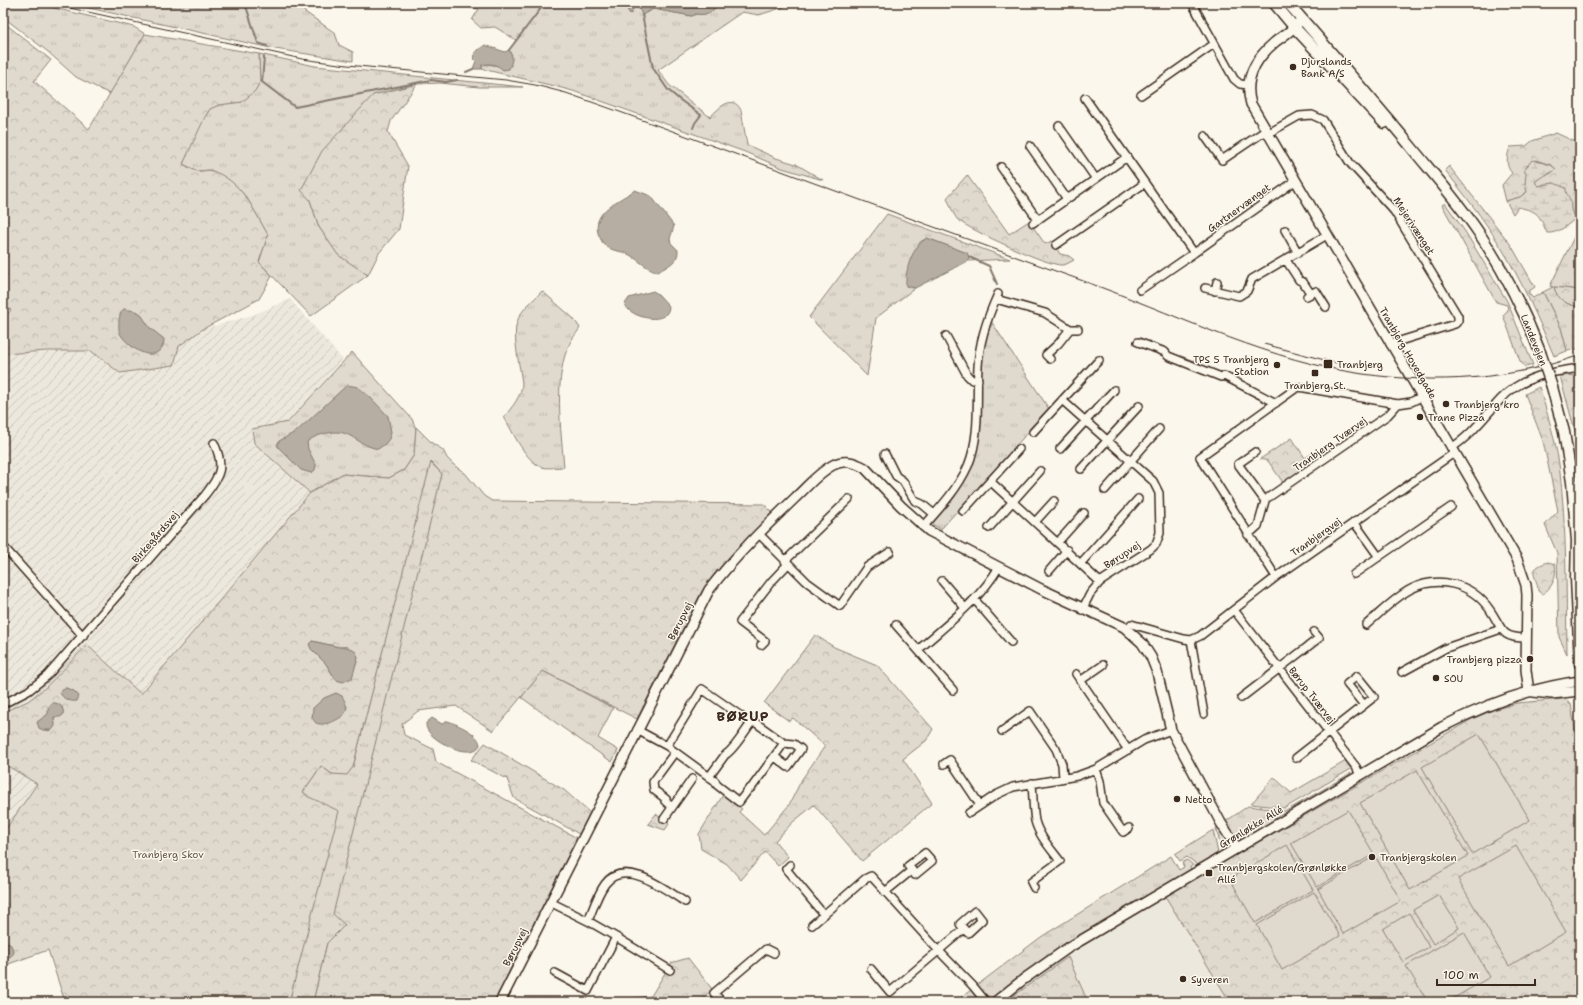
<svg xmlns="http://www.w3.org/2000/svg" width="1583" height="1005" font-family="'Shantell Sans',sans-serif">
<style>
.built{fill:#ede8dd}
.industrial{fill:url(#industrial-furrows)}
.grass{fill:url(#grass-tufts);stroke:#8d8276}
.forest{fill:url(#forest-crowns);stroke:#8d8276;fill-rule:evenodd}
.wetland{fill:url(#wetland-marsh);stroke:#8d8276}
.pitch{fill:#dfd9ce;stroke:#8d8276}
.water{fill:#b6aea2;stroke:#85796d}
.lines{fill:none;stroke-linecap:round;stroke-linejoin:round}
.stream{stroke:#85796d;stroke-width:2}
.minor-casing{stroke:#3b2a1e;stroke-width:10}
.tertiary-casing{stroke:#3b2a1e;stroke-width:12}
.secondary-casing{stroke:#3b2a1e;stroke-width:13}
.minor{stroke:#fbf7ec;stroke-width:7}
.tertiary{stroke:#fbf7ec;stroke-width:9}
.secondary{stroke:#fbf7ec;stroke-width:10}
.tram{stroke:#3b2a1e;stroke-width:1}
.secondary-bridge-casing{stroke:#3b2a1e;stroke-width:13;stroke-linecap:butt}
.secondary-bridge{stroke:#fbf7ec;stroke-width:10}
.poi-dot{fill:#3b2a1e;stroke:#fbf7ec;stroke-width:1.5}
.labels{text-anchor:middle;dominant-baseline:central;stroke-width:3;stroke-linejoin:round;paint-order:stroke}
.poi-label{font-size:10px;fill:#3b2a1e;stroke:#fbf7ec;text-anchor:start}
.street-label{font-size:10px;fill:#3b2a1e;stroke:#fbf7ec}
.park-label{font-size:10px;fill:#64564a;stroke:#fbf7ec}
.district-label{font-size:14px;font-weight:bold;letter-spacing:1px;fill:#3b2a1e;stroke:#fbf7ec}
</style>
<defs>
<pattern id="industrial-furrows" width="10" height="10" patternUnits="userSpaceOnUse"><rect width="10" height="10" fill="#ede8dd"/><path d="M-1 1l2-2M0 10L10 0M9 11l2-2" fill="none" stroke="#ccc7bd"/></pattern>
<pattern id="grass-tufts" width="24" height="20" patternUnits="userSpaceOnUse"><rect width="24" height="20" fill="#dfd9ce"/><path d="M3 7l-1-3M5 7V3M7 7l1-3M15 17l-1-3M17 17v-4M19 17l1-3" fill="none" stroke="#c0bab0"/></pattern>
<pattern id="forest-crowns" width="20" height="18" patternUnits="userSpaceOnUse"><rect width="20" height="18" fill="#dfd9ce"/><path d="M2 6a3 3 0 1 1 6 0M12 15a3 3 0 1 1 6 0" fill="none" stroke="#c0bab0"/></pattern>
<pattern id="wetland-marsh" width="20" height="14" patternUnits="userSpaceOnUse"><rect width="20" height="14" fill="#dfd9ce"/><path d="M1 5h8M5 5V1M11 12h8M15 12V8" fill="none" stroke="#c0bab0"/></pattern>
</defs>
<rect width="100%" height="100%" fill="#fbf7ec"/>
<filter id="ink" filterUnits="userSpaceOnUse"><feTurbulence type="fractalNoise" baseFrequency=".025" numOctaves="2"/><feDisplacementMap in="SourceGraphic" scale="8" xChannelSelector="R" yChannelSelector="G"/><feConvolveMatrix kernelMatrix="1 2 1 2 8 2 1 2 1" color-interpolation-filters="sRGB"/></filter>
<g filter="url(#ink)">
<path class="built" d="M1165,896L1230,1002H1003L1078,948Z"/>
<path class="industrial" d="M290,299L343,360L288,422L252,430L254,443L310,493L141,694L87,645L45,688L28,701L3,712V354L47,351H91L120,373L179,346L203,329L253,315Z
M3,763L37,784L3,833Z"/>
<path class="grass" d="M6,3H33L134,27L145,34L110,94L76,77L47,51L3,17V5Z
M66,3H296L305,12L335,33L339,45L353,52V61L275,49Z
M441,3H544L543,5L545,3H627L628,11L630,14L634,7L639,8L647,13L653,9L692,16L696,14C706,16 713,11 719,3H789L784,7L759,15L742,12L658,70L669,85L710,117C718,109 732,93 741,110L747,145L776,158L796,164L823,180L782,168L745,152L573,91L550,85L482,69V65L487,64L499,66L512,55L509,50L516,40L495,27L481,28L472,20L479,9Z
M259,54L315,66L523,87H479L440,83L417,84L373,95L310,200L319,227L338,254L368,275L311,316L259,262L268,235L247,198L238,188L211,170L197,171L183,164C188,153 203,113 211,108C220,103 232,103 242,102L260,82Z
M887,214L1010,259L968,261L969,257L967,253L927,238L920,242L906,286L915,288L876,318L867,376L809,317Z
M1580,225V290L1554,287C1557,300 1568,305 1580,307V348L1567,351L1561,328L1543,292L1553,287L1550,286Z
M542,291L573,318L580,328C577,333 572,338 570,343C553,375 561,431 564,467C558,467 547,469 542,467C525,461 513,432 504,417C512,407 522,396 522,383C520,366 512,337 517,322C521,309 534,300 542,291Z
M991,321L1049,409L941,529L932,524C947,506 963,489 972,466C985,434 980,397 982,363C983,349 988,334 991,321Z
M352,352L412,419L416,429L414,455L404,470L389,478L342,474L310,493L254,443L252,429L288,422Z
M430,462L442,474L345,925L327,943L313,1002H289L291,996L309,797L303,792L321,766L332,774L353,767Z
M543,671L613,708L598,738L618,750L612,762L563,728L521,697Z
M1346,761L1351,769L1285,808L1251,804L1274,777L1291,793Z
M1351,773L1346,780L1243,839C1233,838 1230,830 1225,822L1248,806L1286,811Z
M1220,826L1228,842L1225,850L1222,852L1216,828Z
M1213,830L1218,853L1198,865L1187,857L1180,861L1175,854Z
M1171,856L1179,870L1184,867L1182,863L1187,860L1193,865L1190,867L1191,869L1173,881L996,997C987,998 982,992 976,986L1041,937Z
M971,990L980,1002H955Z"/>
<path class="forest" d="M3,22L51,60L34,81L89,129L145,34L259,54L260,82L255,91L242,102L219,105L210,109L205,117L183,164C187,166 192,170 197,171C202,172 207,169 212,171C241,180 254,210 268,235L259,262L272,276L259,299L203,329L179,346L174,365L120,373L91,351H47L3,354V319L11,310L3,304Z
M417,84L391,121L388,132L408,166L399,229L379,253L368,275L338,255L319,227L310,200L301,190L322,151L373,95Z
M1556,133L1580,144V213L1578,216L1574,215L1571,212L1570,199L1554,183L1538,186L1535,182L1543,175L1550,174L1556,169L1551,165L1536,160C1528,171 1524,178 1527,192L1520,197L1506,201L1502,185L1512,173C1505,166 1507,156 1510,147L1526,146L1532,141Z
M1449,166L1511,245L1535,287L1529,291V294L1533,298L1543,292L1561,328L1567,351L1554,356C1538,318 1521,279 1499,244C1483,218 1464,194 1445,170Z
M967,175L1009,234L1029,221L1045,244L1052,241L1060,254L1069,256L1074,260C1070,262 1066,265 1062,265C1048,266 970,230 958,220C953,215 950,204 947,198Z
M1445,203L1466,233L1507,301L1533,365L1525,367L1520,361L1503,315L1508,310L1507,305L1496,302L1442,205Z
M1554,287L1580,290V307C1568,305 1557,300 1554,287Z
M1580,375V461L1576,435L1560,376Z
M1539,387C1547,412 1555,438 1559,464C1567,527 1566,591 1567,654L1559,637L1557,553L1545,525L1558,511L1543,441L1525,394Z
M416,427L432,443L443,450L447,458L455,466L465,473L484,496L492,501L764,504L773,513L716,572L702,591L637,719L543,671L493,731L456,706L418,711L402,724L404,735L433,749L436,762L577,838L494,1002H313L327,943L345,925L333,914L442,474L431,462L353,767L347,775L332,774L321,766L303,792L309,797L339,811L289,1002H65L48,950L3,966V958L11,956L8,943L3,940V833L37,784L3,763V712L28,701L45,688L87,645L141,694L310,493L342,474L389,478L404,470L414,455ZM312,641L339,647H347L358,657L356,664L336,680ZM55,703L63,708L54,718L55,724L49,731L39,728L49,714L48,711Z
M1292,438L1305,458L1314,452L1320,459L1284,484L1268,461L1260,459Z
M1548,562L1555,564C1557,576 1553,588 1542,594L1538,591C1538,576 1524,570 1548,562Z
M815,635L834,647L877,665L933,729L926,741L903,759L932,803L862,861L814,805L793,822L775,841L788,857L778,866L765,852L741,880L727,864L701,849L699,834L723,795L742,809L739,812L764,835L789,805L802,779L825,746L793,718L789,721L764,703Z
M1564,699L1568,701L1569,704H1571L1580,761V1002H1230L1165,896L1472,719L1493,710L1517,703Z
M485,743L564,790L590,813L579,834L514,798L507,779L471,760Z
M656,814L669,824L665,830L648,824Z
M1068,957L1088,1002H1005Z
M688,958L712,989L700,1002H628L635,998L651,996L671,963Z"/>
<path class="wetland" d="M1532,160L1551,165L1556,169C1549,175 1542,175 1535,182L1538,186L1554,183L1566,188C1566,195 1568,194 1570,200C1572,206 1569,210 1574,215L1578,216C1569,224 1559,234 1547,233C1538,213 1539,212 1518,207L1513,214L1506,201L1520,197L1527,192L1525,184L1526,174L1524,170Z"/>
<path class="pitch" d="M1479,734L1530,820L1472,854L1422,767Z
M1417,770L1468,856L1410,890L1360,803Z
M1348,810L1374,854L1317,887L1291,843Z
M1287,845L1313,890L1255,923L1230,879Z
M1516,846L1566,932L1509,966L1458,879Z
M1375,856L1401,901L1343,934L1318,889Z
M1314,892L1340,936L1282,970L1257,925Z
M1439,895L1459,928L1433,944L1413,910Z
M1409,913L1429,947L1403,962L1383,929Z
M1464,932L1490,977L1447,1002H1428L1406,966Z"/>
<path class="water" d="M627,3H687L699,6L706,3H719C713,12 707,16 696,14L692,16L653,9L642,15L639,8L634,7L631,14L628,11Z
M485,45L505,52L509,50C514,57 512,61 509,69L503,70C497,64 490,63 482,65V69H473L476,61L474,59L475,52Z
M635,190L651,196L674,226L670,239L671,243L678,250C679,262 667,266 658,272C646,269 637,258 626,253C620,251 612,251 606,246C602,243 600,238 598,233C592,211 619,201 635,190Z
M927,238L967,253L969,257L968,261L915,288L906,286C905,269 912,247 927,238Z
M653,291L658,294L669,306C669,327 629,318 625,304L629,298Z
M124,309L135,311L140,313L150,328L164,339C164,343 163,347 160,350C149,362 128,346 121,335C118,331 119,325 119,320C120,315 120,312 124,309Z
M347,385L358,387L370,397L388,416L391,432L389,439L385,444L378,449C351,443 351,425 320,435C315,437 311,438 307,442L308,449L316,465L315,470L311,473L301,470L279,448L277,445L279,441L297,431Z
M312,641L339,647H347L356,652L358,657L352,678L343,682L336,680L326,664L311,649L309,644Z
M66,688L74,691L79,696L77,701C70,702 62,699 60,692Z
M336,693L342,696C344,700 348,706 346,711C344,719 323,727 316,723C315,722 313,719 312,718L313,708L324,698Z
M52,703C59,702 65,708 63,715L60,717H54L55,726L52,730H43L39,728L37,722L48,714V708Z
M432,718L442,724L448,721C458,725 479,733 480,745C472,761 433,742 427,729C426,727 426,725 426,723Z
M3,940L11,945L14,953L11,956L3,958Z"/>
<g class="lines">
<path class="stream" d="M245,3L258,43L267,46
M642,15L653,68L668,90L680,100L701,115L695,123L693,128
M509,50L545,3
M264,57L262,82L295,107L431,80L446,82L457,80
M466,72L473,69
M969,257L989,266L997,284"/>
<defs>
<path id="minor" d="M1192,3L1234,79L1240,84L1248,85
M1141,95L1214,44
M1085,98L1194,253L1295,181
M1059,126L1096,179
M1267,134L1299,116L1312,115L1323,120L1350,163L1394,211L1458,316V321L1455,324L1390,344
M1205,136L1222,160L1265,131
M1030,146L1067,199
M1001,167L1038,220
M1033,223L1127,157
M1285,230L1298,253
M1056,245L1145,183
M1286,260L1299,280L1303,282L1311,294
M1205,288L1239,296L1247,291L1252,279L1327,235
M1140,290L1194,253
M1215,291L1217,282
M1307,296L1316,291L1326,307
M996,299L1045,313L1070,329H1078
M946,336L967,375L972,380H978
M1138,342L1165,352L1168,356L1221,377L1224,376L1276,403
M1050,359L1046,355L1058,344L1070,329
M1062,400L1153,481L1159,493L1160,533L1156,544L1151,549L1100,582L1090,594L1082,610
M1033,432L1099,360
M1451,448C1471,436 1485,416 1501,399C1523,376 1551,372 1580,368
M1060,449L1114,390
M885,454L896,476L903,481L915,501L922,504L934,514
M1081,469L1139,406
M990,481L1100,582
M1105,490L1159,429
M1269,497L1388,415L1398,404
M963,511L1019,449
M1035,522L1054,501
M1354,522L1379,557
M923,527C940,508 957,490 968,466C981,434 976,400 978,367C979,342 988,316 998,294
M989,528L1040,471
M759,534L807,582L840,606L867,567L890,552
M1248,535L1258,526L1265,501L1238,464L1255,452
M1058,542L1084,513
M3,546L83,636
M785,561L849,499
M1081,563L1138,499
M1049,571L1067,550
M1354,574L1451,507
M1276,577L1200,457L1295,389L1299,387L1398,404L1411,402L1421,397
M942,581L965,608
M975,600L1011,642
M1234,610L1356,767L1360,775
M1131,624L1184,639L1191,640L1200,636L1276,577L1454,453
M896,625L953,690
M1366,625C1393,602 1414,575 1453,584C1470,588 1481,597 1490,610C1503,629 1500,638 1526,638
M1191,640L1204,714
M761,645L765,641L740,622L771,582L788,564
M918,650C947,624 979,601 999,567
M1402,672L1446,648L1501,629
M1076,674L1128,750
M1080,681L1103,665
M1241,698L1319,638L1314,632
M3,704L28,691L47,676L205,495C220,476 225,467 214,443
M637,730L667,746L715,781L717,785L739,802L748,790L752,787L784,743L756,723H751L702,689L667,746
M1002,731L1030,711L1056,749L1062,764L1063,778
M775,757L788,767L801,749L794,744L784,743
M1296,758L1374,697L1357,676L1347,684L1364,705
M944,764L950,760L980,805
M1096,769L1100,781L1103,803L1123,832L1129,828
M709,777L725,755C734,750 745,731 751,723
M1032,783C1033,795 1033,809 1035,821C1039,836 1051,849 1060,861L1031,882L1034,888
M672,807L665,801L666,799L654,790L653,782L675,752
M969,813L996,795L1013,787L1077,776L1096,769L1144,740L1171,730
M664,819L692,779
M790,865L786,869L824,915
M885,892L912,870L908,866L925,853L932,861L915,875L912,870
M550,902L588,921C593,909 597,895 605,884C625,857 666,890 685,902
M588,921L616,937L670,970
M812,925L865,879L871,876L939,951L973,986L986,1002
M871,969L890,992L964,929L960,924L975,911L982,920L968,933L964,929
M555,973L588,991L616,937
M722,1002L714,993L766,949L774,953"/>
<path id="tertiary" d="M1299,22C1292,31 1284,35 1275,42C1256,58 1243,78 1251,104L1517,559L1526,585L1527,595L1526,670L1529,692
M1533,692L1552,694L1580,691
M500,1002L709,590C735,556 766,526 796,497C808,486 819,472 833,465C844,459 854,462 865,468L901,506L929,531L1041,589L1124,627L1142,643L1151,657L1157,672L1171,730L1221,823L1237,848
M995,1002L1024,979L1068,948L1442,727C1486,704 1530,688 1580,681"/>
<path id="secondary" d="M1274,3L1295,28L1384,123
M1288,3C1330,51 1372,99 1412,148C1435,176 1459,203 1479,233C1504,271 1524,310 1540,352
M1552,387L1564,432L1572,482L1577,541L1576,578L1580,664"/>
</defs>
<use href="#minor" class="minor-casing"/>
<use href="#tertiary" class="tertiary-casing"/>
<use href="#secondary" class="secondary-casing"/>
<use href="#minor" class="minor"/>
<use href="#tertiary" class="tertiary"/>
<use href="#secondary" class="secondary"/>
<path class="tram" d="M47,3L302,59L347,65L506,80L535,85L566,93C630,115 694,139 757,162C871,204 985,246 1100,287C1186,319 1271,361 1363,374C1436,384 1511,380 1580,355
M1264,344L1336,363"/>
<defs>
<path id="secondary-bridge" d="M1540,352L1552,387"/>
</defs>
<use href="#secondary-bridge" class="secondary-bridge-casing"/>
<use href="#secondary-bridge" class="secondary-bridge"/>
</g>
</g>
<g class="poi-dot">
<circle cx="1293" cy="67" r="4"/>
<rect x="1323" y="359" width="10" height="10" rx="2"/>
<circle cx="1277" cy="365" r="4"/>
<rect x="1311" y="369" width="8" height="8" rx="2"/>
<circle cx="1446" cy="404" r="4"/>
<circle cx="1420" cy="417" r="4"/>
<circle cx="1530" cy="659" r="4"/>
<circle cx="1436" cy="678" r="4"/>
<circle cx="1177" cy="799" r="4"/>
<circle cx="1372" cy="857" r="4"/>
<rect x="1205" y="869" width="8" height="8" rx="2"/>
<circle cx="1183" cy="979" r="4"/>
</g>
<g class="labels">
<g class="poi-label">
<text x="1301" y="61">Djurslands<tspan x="1301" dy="12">Bank A/S</tspan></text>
<text x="1269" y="359" text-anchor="end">TPS 5 Tranbjerg<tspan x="1269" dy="12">Station</tspan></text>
<text x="1337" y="364">Tranbjerg</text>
<text x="1315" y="385" text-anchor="middle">Tranbjerg St.</text>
<text x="1454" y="404">Tranbjerg kro</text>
<text x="1428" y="417">Trane Pizza</text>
<text x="1522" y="659" text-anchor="end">Tranbjerg pizza</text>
<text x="1444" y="678">SOU</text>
<text x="1185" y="799">Netto</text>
<text x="1380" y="857">Tranbjergskolen</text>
<text x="1217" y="867">Tranbjergskolen/Grønløkke<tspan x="1217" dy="12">Allé</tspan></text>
<text x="1191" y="979">Syveren</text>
</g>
<g class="street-label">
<text transform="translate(1239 208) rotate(-36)">Gartnervænget</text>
<text transform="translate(1414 226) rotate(57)">Mejerivænget</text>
<text transform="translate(1534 340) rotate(68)">Landevejen</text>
<text transform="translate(1408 353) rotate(60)">Tranbjerg Hovedgade</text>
<text transform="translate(1330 444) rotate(-35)">Tranbjerg Tværvej</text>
<text transform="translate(155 537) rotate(-49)">Birkegårdsvej</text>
<text transform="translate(1316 537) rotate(-35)">Tranbjergvej</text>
<text transform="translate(1122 555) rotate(-33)">Børupvej</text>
<text transform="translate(680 621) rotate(-63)">Børupvej</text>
<text transform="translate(1312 695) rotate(52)">Børup Tværvej</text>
<text transform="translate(1251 827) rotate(-31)">Grønløkke Allé</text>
<text transform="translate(515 947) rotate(-63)">Børupvej</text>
</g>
<g class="park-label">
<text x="168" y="854">Tranbjerg Skov</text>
</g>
<g class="district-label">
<text x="743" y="716">BØRUP</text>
</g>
</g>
<rect width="1583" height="1005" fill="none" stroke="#fbf7ec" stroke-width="16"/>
<rect x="8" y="8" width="1567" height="989" fill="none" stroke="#3b2a1e" stroke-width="1.5" filter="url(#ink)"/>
<path d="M1437 979v6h98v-6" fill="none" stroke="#3b2a1e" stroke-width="2"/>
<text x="1443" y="979" font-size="12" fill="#3b2a1e" stroke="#fbf7ec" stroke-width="3" paint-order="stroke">100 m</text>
</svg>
